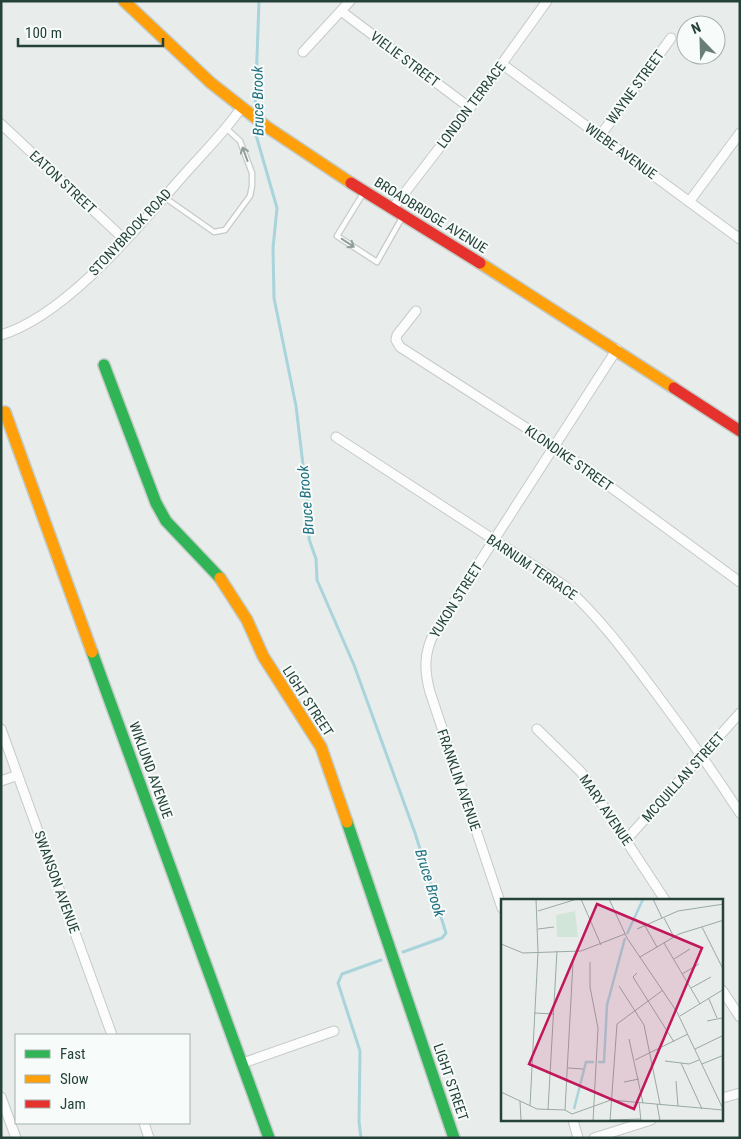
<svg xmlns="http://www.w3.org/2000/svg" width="741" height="1139" font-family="'Roboto Condensed',sans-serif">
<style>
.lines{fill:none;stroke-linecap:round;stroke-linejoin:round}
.stream{stroke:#a9d4db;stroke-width:3}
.lane-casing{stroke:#c5cac8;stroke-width:7}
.street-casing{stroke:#c5cac8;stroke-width:11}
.fast-casing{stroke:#c3cbc8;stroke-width:14}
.slow-casing{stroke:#c3cbc8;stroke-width:14}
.jam-casing{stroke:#c3cbc8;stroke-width:14}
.lane{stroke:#fcfcfc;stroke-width:4.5}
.street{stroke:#fcfcfc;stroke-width:9}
.fast{stroke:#30b455;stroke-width:11}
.slow{stroke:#ff9f0a;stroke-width:11}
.jam{stroke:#e5322d;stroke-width:11}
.oneway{stroke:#909f9b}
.labels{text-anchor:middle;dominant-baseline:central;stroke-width:4;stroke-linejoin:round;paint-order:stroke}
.street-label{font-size:14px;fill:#24423a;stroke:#f7fbf9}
.water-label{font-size:15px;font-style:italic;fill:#1c6f80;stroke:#f7fbf9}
.inset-river{fill:none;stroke:#a9d4db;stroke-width:2.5}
.inset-road{fill:none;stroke:#9aa9a4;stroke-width:1}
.view{fill:#c2185b;fill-opacity:0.15;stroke:#c2185b;stroke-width:2.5}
.inset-edge{fill:none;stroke:#24423a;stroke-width:2.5}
</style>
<rect width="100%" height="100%" fill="#e8edeb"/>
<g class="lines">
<path class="stream" d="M255,113L259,1
M256,122V135L277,208L273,248L274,298L296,406L309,515V539L316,559L317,580L354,665L415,833L446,933L442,938L403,952
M361,1138L359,1121L360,1051L338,983L342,974L381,960"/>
<defs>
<path id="lane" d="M364,192L337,236L377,262L403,216
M164,197L214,232L225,230L250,196L252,186V173L240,141L226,128"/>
<path id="street" d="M341,11L470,108
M303,52L350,1
M502,64L740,239
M1,124L125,240
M600,136L671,38
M689,202L740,133
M393,208L470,108L547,1
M416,311L397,335L396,340L400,347L556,447L740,582
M1,335C67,315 137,228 182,177C202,154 224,133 241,108
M336,437L565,586C599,617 625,652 652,688C683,729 712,770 740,813
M1,729L112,1035
M537,729L581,772L665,900
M1,781L18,775
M626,840L740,713
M502,908L430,692C424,670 424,653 434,633L617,349
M722,990L740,1017
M243,1063L334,1031
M1,1097L16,1138
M722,1098L740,1093
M573,1120L578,1138
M144,1123L149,1138
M594,1138L651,1120"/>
<path id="fast" d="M104,365L156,503L166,521L220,578
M92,652L269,1138
M347,822L454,1138"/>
<path id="slow" d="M124,1L211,83L267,127L351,183
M480,263L674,388
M5,412L92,652
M220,578L247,620L263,656L321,747L347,822"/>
<path id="jam" d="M351,183L480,263
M674,388L740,431"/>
</defs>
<use href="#lane" class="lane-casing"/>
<use href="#street" class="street-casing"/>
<use href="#fast" class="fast-casing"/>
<use href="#slow" class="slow-casing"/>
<use href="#jam" class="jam-casing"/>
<use href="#lane" class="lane"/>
<use href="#street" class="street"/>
<use href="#fast" class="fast"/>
<use href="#slow" class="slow"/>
<use href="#jam" class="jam"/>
</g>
<defs><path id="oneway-shaft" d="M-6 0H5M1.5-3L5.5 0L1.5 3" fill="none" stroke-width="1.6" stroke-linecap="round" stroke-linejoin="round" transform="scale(1.25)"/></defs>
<g class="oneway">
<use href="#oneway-shaft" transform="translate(245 154) rotate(-110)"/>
<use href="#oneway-shaft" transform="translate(348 243) rotate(33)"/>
</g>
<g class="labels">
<g class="street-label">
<text transform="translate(405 59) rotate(37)">VIELIE STREET</text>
<text transform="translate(635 87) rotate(-54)">WAYNE STREET</text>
<text transform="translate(471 105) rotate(-53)">LONDON TERRACE</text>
<text transform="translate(621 151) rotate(36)">WIEBE AVENUE</text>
<text transform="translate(63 182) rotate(43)">EATON STREET</text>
<text transform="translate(431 215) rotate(32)">BROADBRIDGE AVENUE</text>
<text transform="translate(130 232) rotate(-47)">STONYBROOK ROAD</text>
<text transform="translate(569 458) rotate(35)">KLONDIKE STREET</text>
<text transform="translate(532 567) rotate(34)">BARNUM TERRACE</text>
<text transform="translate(456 600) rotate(-58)">YUKON STREET</text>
<text transform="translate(308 701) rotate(57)">LIGHT STREET</text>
<text transform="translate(151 770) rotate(70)">WIKLUND AVENUE</text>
<text transform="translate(683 777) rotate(-48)">MCQUILLAN STREET</text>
<text transform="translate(459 780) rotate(71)">FRANKLIN AVENUE</text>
<text transform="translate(606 810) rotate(56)">MARY AVENUE</text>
<text transform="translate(57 882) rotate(70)">SWANSON AVENUE</text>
<text transform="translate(451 1082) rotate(71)">LIGHT STREET</text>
</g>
<g class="water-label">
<text transform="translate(258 101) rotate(-91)">Bruce Brook</text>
<text transform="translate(306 500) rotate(-95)">Bruce Brook</text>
<text transform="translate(430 883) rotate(73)">Bruce Brook</text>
</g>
</g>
<g transform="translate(501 899)">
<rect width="222" height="222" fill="#e8edeb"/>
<path d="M74,12L77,38H56L55,16Z" fill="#d1e6d8"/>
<path class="inset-river" d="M126,35L142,0M97,163H103L106,106L124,39M73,210L85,163H93"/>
<path class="inset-road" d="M80,0L100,46M108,0L126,39L176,113L223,212M152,0L161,19M37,12L76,0M163,19L173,38M144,27L156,48M201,28L223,72M37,30L53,28M136,30L177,12L223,5M163,44L199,105M0,45L22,54L80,52L124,35M139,58L178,35L223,21M173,60L189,50M89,63V88L97,129L92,222M136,74L132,78L173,143M181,75L198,65M118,87L143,126L159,205M190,89L210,78M208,100L216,119M33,114L53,115M179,117L223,90M206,122L221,119M128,140L142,204M194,150L223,136M134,161L187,135M164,162L188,165L198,161M180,164L201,210M201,165L223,156M67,169L82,170M175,182L177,207M123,183L138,180M0,193L36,210L64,211L71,215L110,201L222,211M19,202L20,222M138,203L140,222M156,205L159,222M29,207L37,53L35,0M47,211L56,52M64,211L72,63M109,221L140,220M109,222L116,125L162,91"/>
<path class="view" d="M96,5L201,49L133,210L28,165Z"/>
<rect width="222" height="222" class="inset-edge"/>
</g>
<rect width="741" height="1139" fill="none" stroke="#24423a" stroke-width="5"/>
<rect x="15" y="1034" width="175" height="90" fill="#f7fbf9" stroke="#a3b1ad"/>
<rect x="25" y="1050" width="25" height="8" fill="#30b455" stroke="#a3b1ad"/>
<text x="60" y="1059" font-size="15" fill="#24423a">Fast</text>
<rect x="25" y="1075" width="25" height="8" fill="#ff9f0a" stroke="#a3b1ad"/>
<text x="60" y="1084" font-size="15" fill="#24423a">Slow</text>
<rect x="25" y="1100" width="25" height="8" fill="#e5322d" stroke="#a3b1ad"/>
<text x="60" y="1109" font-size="15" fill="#24423a">Jam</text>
<g transform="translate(701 40) rotate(337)"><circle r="24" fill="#f7fbf9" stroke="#a3b1ad"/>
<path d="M0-4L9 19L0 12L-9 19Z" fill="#697e78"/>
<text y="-8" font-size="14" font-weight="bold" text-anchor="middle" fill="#24423a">N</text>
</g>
<path d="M18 38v8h145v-8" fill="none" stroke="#24423a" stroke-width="2.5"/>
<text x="25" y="38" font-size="15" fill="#24423a" stroke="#f7fbf9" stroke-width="4" paint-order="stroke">100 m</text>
</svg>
